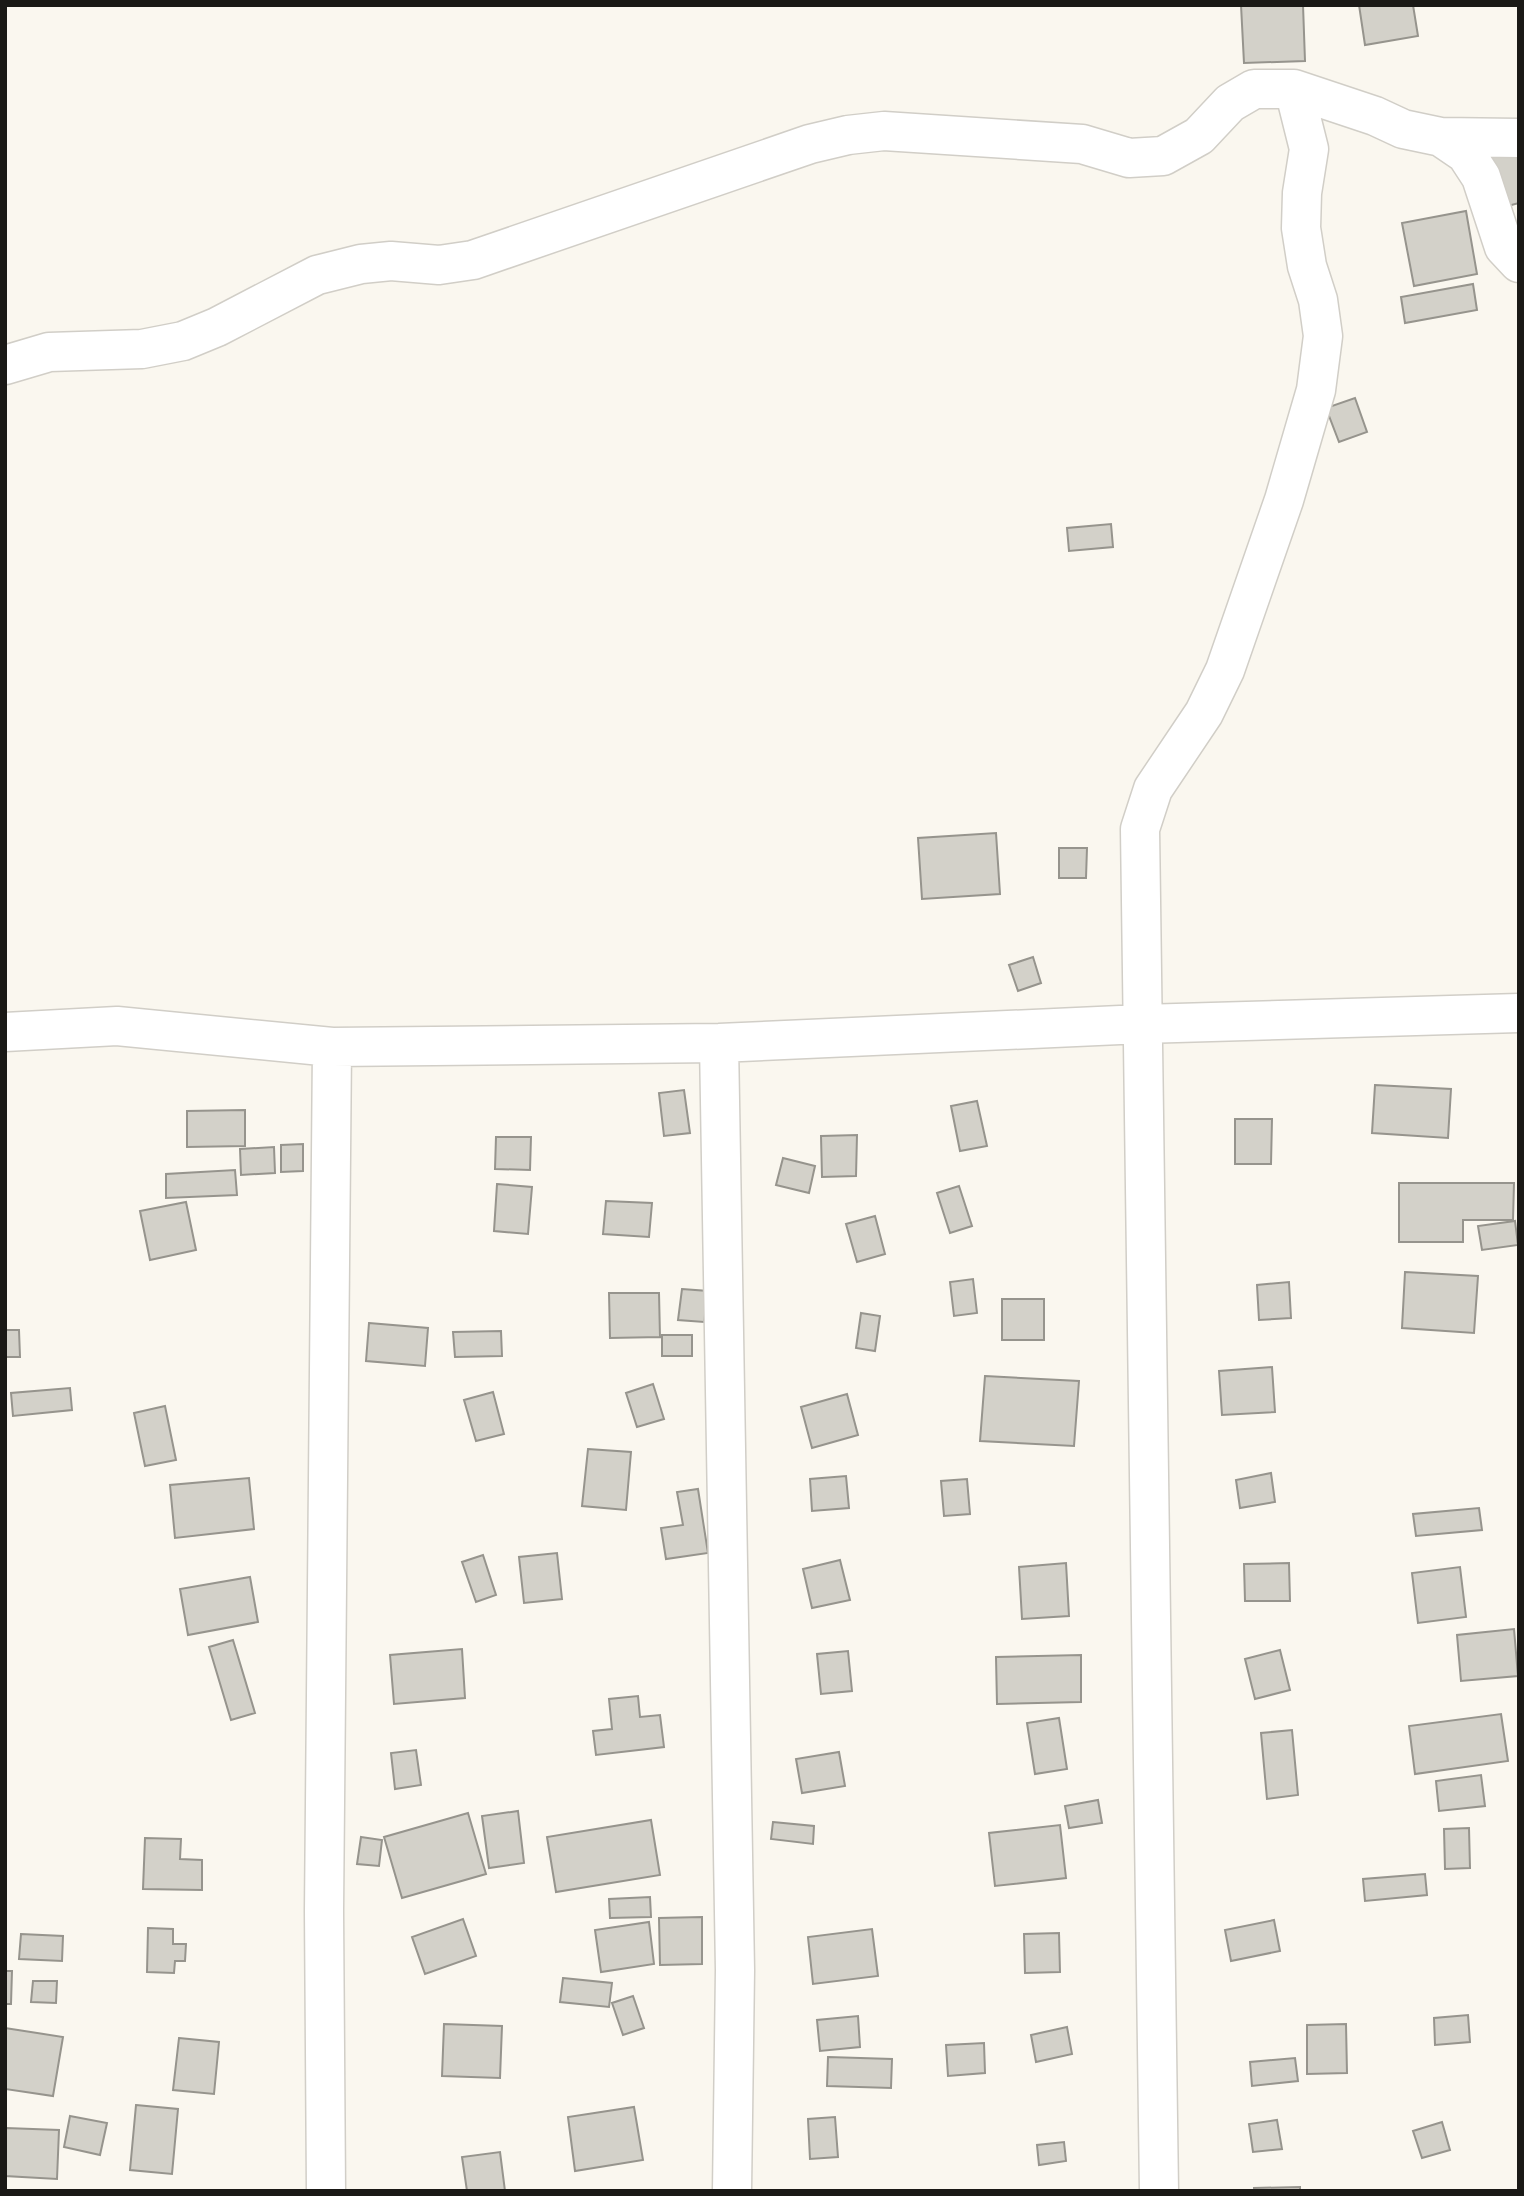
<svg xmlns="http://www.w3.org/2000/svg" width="1524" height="2196" font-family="'Varela Round',sans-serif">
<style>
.building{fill:#d3d1c9;stroke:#96948d;stroke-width:2}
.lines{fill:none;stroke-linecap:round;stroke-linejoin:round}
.minor-casing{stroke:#d1cec7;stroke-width:41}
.minor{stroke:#fff;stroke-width:38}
</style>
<rect width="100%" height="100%" fill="#faf7ef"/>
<path class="building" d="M1241,5H1303L1305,61L1244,63Z
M1359,5H1413L1418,36L1365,45Z
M1519,139V203L1504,207L1489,147Z
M1466,211L1477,274L1414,286L1402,223Z
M1473,284L1477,310L1405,323L1401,297Z
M1355,398L1367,432L1339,442L1326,408Z
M1111,524L1113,547L1069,551L1067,528Z
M996,833L1000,894L922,899L918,838Z
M1059,848H1087L1086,878H1059Z
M1033,957L1041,983L1018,991L1009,965Z
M1375,1085L1451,1089L1448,1138L1372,1133Z
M684,1090L690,1133L664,1136L659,1093Z
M977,1101L987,1146L960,1151L951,1106Z
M245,1110V1146L187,1147V1111Z
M1235,1119H1272L1271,1164H1235Z
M857,1135L856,1176L822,1177L821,1136Z
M496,1137H531L530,1170L495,1169Z
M303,1144V1171L281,1172V1145Z
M274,1147L275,1173L241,1175L240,1149Z
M783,1158L815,1166L809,1193L776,1185Z
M235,1170L237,1195L166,1198V1174Z
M1399,1183H1514L1513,1220H1463V1242H1399Z
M497,1184L532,1187L528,1234L494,1231Z
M959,1186L972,1226L950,1233L937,1193Z
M606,1201L652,1203L649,1237L603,1234Z
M186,1202L196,1250L150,1260L140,1211Z
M875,1216L885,1254L857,1262L846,1224Z
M1515,1221L1518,1245L1482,1250L1478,1226Z
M1405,1272L1478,1276L1474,1333L1402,1328Z
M973,1279L977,1313L954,1316L950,1282Z
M1289,1282L1291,1318L1259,1320L1257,1285Z
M682,1289L708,1291L704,1322L678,1320Z
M609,1293H659L660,1337L610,1338Z
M1002,1299H1044V1340H1002Z
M861,1313L880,1316L875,1351L856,1348Z
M369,1323L428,1328L425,1366L366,1361Z
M5,1330H19L20,1357H5Z
M501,1331L502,1356L455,1357L453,1332Z
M662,1335H692V1356H662Z
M1272,1367L1275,1412L1222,1415L1219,1371Z
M985,1376L1079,1381L1074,1446L980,1441Z
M653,1384L664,1419L637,1427L626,1393Z
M70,1388L72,1410L13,1416L11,1393Z
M493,1392L504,1434L476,1441L464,1400Z
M847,1394L858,1435L812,1448L801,1407Z
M165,1406L176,1460L145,1466L134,1413Z
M588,1449L631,1452L626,1510L582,1506Z
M1271,1473L1275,1502L1240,1508L1236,1480Z
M846,1476L849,1508L812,1511L810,1479Z
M249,1478L254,1529L175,1538L170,1485Z
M967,1479L970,1514L944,1516L941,1481Z
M698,1489L708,1553L666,1559L661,1528L683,1525L677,1492Z
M1479,1508L1482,1530L1416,1536L1413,1514Z
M557,1553L562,1599L524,1603L519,1557Z
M483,1555L496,1595L476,1602L462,1562Z
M840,1560L850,1600L812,1608L803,1569Z
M1066,1563L1069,1616L1022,1619L1019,1567Z
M1289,1563L1290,1601H1245L1244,1564Z
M1460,1567L1466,1617L1418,1623L1412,1573Z
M250,1577L258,1622L188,1635L180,1589Z
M1514,1629L1518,1676L1461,1681L1457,1635Z
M233,1640L255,1713L231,1720L209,1647Z
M462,1649L465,1698L394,1704L390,1655Z
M1280,1650L1290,1690L1255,1699L1245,1659Z
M848,1651L852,1691L821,1694L817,1654Z
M1081,1655V1702L997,1704L996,1657Z
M638,1696L640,1717L660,1715L664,1747L596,1755L593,1731L612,1729L609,1699Z
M1501,1714L1508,1761L1415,1774L1409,1726Z
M1059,1718L1067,1769L1035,1774L1027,1723Z
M1292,1730L1298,1795L1267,1799L1261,1733Z
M416,1750L421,1785L395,1789L391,1753Z
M839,1752L845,1786L802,1793L796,1759Z
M1481,1775L1485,1806L1439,1811L1436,1781Z
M1098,1800L1102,1823L1069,1828L1065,1806Z
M518,1811L524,1863L489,1868L482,1816Z
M468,1813L486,1874L402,1898L384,1837Z
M651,1820L660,1875L556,1892L547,1837Z
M773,1822L814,1826L813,1844L771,1839Z
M1060,1825L1066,1878L995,1886L989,1833Z
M1469,1828L1470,1868L1445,1869L1444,1829Z
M361,1837L382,1840L379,1866L357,1864Z
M145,1838L181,1839L180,1859L202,1860V1890L143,1889Z
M1425,1874L1427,1895L1365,1901L1363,1879Z
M650,1897L651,1917L610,1918L609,1899Z
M702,1917V1964L660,1965L659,1918Z
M463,1919L476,1956L425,1974L412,1937Z
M1274,1920L1280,1951L1231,1961L1225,1930Z
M649,1922L654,1964L601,1972L595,1930Z
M148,1928L173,1929V1944H186L185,1961H175L174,1973L147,1972Z
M872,1929L878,1976L813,1984L808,1937Z
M1059,1933L1060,1972L1025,1973L1024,1934Z
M21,1934L63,1936L62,1961L19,1959Z
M5,1971H12L11,2004H5Z
M563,1978L612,1983L609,2007L560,2002Z
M33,1981H57L56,2003L31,2002Z
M633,1996L644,2028L623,2035L612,2003Z
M1468,2015L1470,2042L1435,2045L1434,2018Z
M858,2016L860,2047L820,2051L817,2020Z
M444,2024L502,2026L500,2078L442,2076Z
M1346,2024L1347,2073L1307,2074V2025Z
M1067,2027L1072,2054L1036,2062L1031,2035Z
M5,2028L63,2037L53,2096L5,2089Z
M179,2038L219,2042L214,2094L173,2090Z
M984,2043L985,2073L948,2076L946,2045Z
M828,2057L892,2059L891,2088L827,2086Z
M1295,2058L1298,2081L1252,2086L1250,2062Z
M136,2105L178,2109L172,2174L130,2170Z
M634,2107L643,2160L575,2171L568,2117Z
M70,2116L107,2123L100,2155L64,2147Z
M835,2117L838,2157L810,2159L808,2119Z
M1277,2120L1282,2149L1253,2152L1249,2124Z
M1442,2122L1450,2150L1422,2158L1413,2131Z
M6,2128L59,2130L57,2179L5,2176Z
M1064,2142L1066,2161L1039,2165L1037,2145Z
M500,2152L505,2191H467L462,2157Z
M1300,2187V2191H1254V2188Z"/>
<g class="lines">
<defs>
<path id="minor" d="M1441,137L1519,138
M5,365L49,352L142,349L183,341L217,327L317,275L361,264L391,261L439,265L473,260L810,144L848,135L884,131L1082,144L1129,158L1163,156L1199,136L1230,103L1254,89H1294L1375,116L1403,129L1441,137L1466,154L1481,177L1504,247L1519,263
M5,1032L117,1026L332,1047L719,1043L1142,1024L1519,1013
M719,1043L735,1970L732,2191
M326,2191L324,1911L332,1047
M1159,2191L1140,829L1153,789L1204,713L1225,670L1284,500L1316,390L1323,336L1318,300L1307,266L1301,228L1302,193L1309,149L1294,89"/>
</defs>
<use href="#minor" class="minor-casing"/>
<use href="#minor" class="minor"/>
</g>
<rect width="1524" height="2196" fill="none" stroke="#1a1916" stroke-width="14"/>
</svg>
